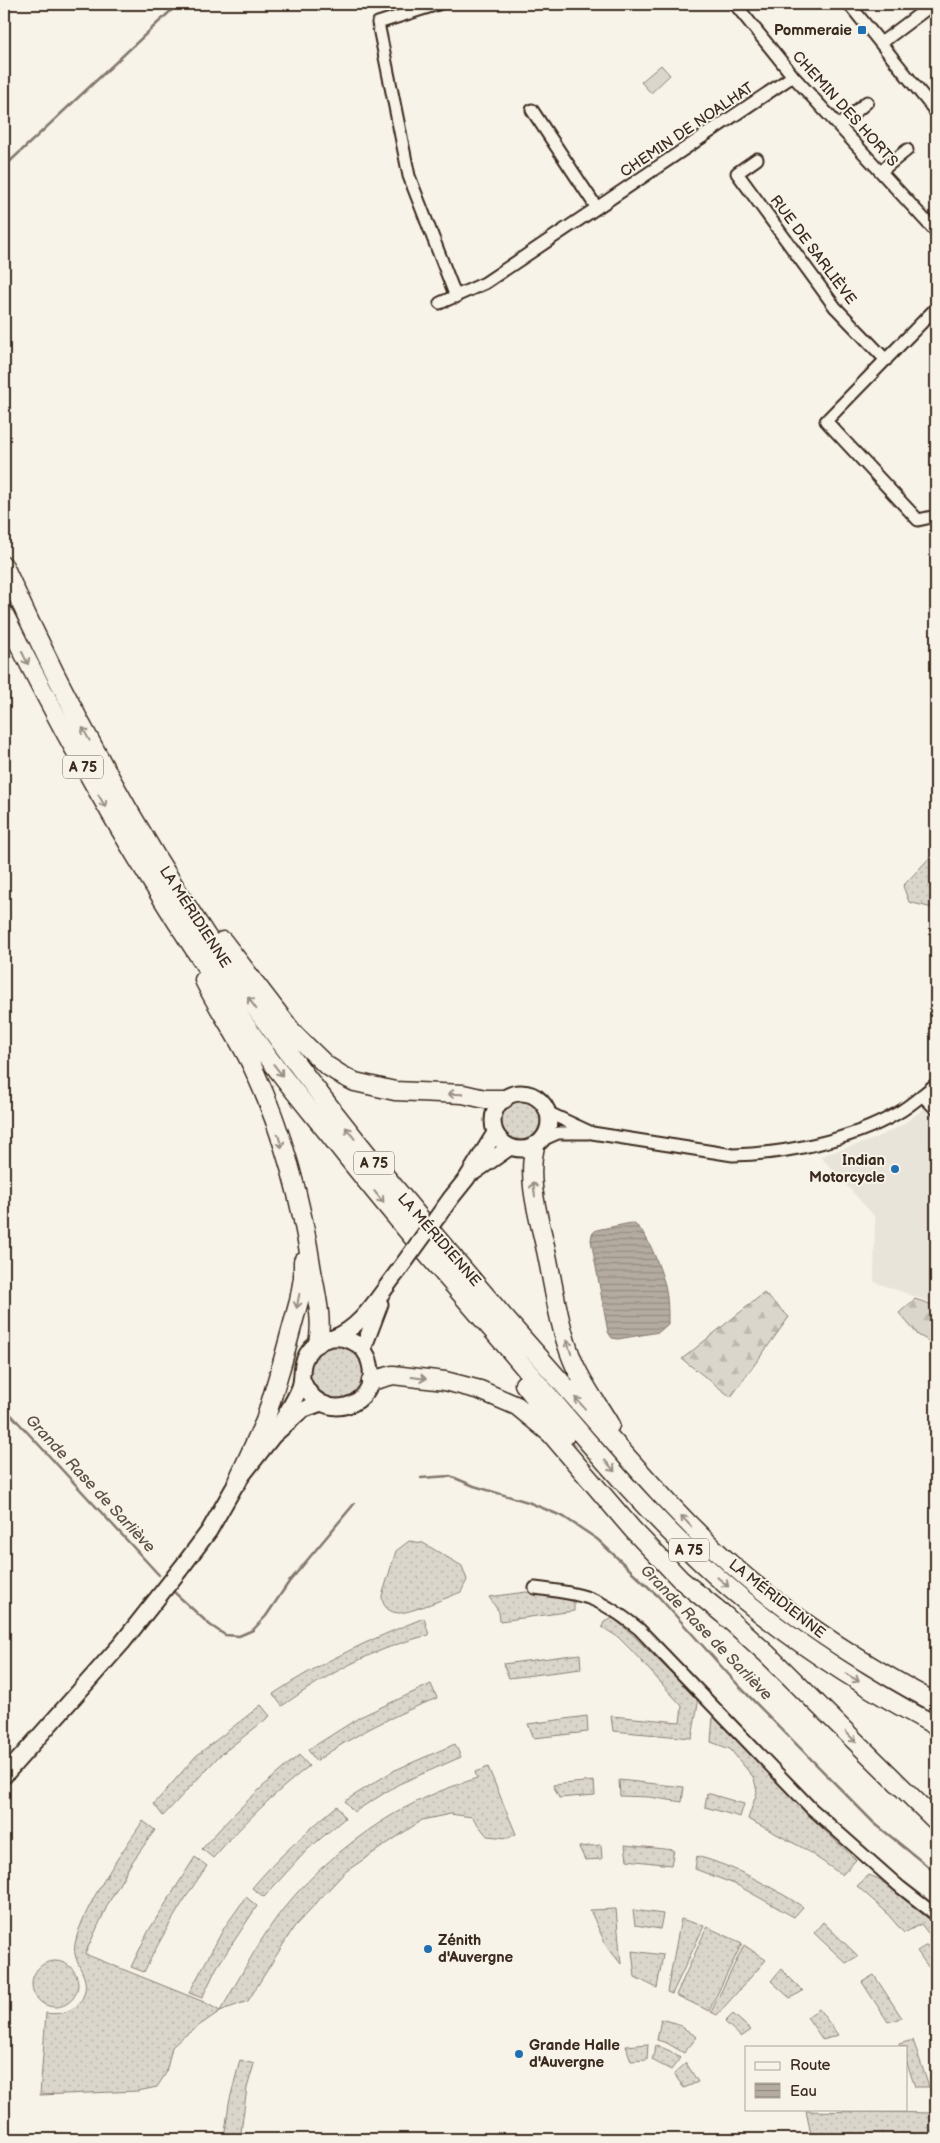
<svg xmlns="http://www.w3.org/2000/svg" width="940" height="2143" font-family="'Balsamiq Sans',sans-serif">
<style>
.built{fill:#e9e4d9}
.grass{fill:url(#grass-dots);stroke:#8b8074}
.forest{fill:url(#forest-firs);stroke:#8b8074}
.green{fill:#dbd6cb;stroke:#8b8074}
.water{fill:url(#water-rules);stroke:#84786c}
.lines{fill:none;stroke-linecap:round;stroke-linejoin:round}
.stream{stroke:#84786c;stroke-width:2.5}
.minor-casing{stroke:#3b2a1e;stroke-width:15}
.major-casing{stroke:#3b2a1e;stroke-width:19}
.highway-casing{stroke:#3b2a1e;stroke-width:21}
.minor{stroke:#f7f3e8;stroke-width:11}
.major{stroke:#f7f3e8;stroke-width:15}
.highway{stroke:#f7f3e8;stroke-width:18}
.major-bridge-casing{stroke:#3b2a1e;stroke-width:19;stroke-linecap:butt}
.major-bridge{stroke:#f7f3e8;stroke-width:15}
.oneway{stroke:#998e83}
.poi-dot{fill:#1f6fb2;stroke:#f7f3e8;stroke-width:2}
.labels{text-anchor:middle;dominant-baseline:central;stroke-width:4;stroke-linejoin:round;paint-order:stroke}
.shield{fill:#f7f3e8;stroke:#73665b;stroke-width:1}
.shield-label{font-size:14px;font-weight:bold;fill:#3b2a1e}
.poi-label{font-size:15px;font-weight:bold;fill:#3b2a1e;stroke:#f7f3e8;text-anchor:end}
.street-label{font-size:15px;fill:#3b2a1e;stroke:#f7f3e8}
.water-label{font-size:16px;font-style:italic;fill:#5f5145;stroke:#f7f3e8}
</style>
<defs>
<pattern id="grass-dots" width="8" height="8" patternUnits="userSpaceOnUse" patternTransform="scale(1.25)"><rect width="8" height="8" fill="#dbd6cb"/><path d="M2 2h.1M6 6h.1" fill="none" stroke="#bdb8ae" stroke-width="1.8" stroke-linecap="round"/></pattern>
<pattern id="forest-firs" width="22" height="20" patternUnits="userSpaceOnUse" patternTransform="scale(1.25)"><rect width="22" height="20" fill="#dbd6cb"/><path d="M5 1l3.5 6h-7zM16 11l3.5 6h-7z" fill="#bdb8ae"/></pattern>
<pattern id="water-rules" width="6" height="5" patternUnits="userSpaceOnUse" patternTransform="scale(1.25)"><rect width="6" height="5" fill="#b4aca0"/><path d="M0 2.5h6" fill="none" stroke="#948c82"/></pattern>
</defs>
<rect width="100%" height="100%" fill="#f7f3e8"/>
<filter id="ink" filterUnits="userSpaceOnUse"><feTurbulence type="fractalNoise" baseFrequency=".02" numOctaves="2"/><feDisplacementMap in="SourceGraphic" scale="10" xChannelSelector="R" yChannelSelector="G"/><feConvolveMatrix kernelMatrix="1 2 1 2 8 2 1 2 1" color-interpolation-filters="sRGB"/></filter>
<g filter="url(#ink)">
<path class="built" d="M926,1107L936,1118V1304L874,1282L875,1217L820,1156L869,1141L899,1127Z"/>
<path class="grass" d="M936,851V909L909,902L903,886Z
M500 1120a20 20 0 1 1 40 0a20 20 0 1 1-40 0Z
M308 1374a28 28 0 1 1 56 0a28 28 0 1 1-56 0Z
M409,1541L423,1543L462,1566L467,1580L461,1592C449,1597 412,1612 400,1613C389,1613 382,1606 382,1596L396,1551Z
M526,1592L571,1599L574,1602V1611L500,1621L499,1612L489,1597Z
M424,1618L429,1635C375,1648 327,1674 282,1706L273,1694C321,1662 371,1639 424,1618Z
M613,1618L634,1636L696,1698L698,1703L692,1738L613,1731L611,1716L680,1722L682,1706L632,1651L618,1637L602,1627L604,1622Z
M580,1654L581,1669L509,1678L503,1664Z
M431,1684L437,1698C394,1715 354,1735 316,1761L308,1750L360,1717Z
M261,1705L270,1716L219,1756L163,1816L154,1804L196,1756Z
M587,1716L588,1732L534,1738L528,1724Z
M713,1716L823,1829L856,1860L842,1875L803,1848L748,1819L757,1792L754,1778L730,1749L711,1742Z
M455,1744L461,1757L399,1784L354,1812L345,1801L393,1771Z
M299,1755L309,1766C273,1794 243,1824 213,1858L202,1849C233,1813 263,1785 299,1755Z
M488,1767L516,1834L508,1838L487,1836L472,1817L450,1814L422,1820L345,1872L294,1927L248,2001L220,2011L183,2037L172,2047L166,2073L157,2087L138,2091L40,2095L46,2013C60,2015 74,2012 82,1999C94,1976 71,1965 75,1944C82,1908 122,1852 143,1821L155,1830L130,1865L108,1904L85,1954L204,2002L220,2011C239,1980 255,1947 277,1917C313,1869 372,1821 427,1797C443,1789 460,1784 477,1778L475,1772Z
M619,1780L684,1787L682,1802L649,1797L620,1796Z
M594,1781L595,1795L559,1798L553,1785Z
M707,1793L744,1804L740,1817L705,1807Z
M337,1806L345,1818L307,1850L264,1897L252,1888C278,1857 306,1832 337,1806Z
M601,1845L602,1859L585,1860L579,1847Z
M625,1845L674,1850L671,1865L627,1860Z
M697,1856C736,1867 769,1885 803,1907L794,1917L737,1885L695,1869Z
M195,1857L207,1866C183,1900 162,1935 144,1972L131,1967L149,1930Z
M869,1875L879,1879L936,1925V1940L928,1933L921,1924L904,1933L884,1910L857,1886Z
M246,1897L257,1906L217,1967L202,1998L189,1993L224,1928Z
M616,1909L621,1964L606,1945L590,1910Z
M633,1910L663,1914L660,1929L635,1925Z
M681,1919L704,1926L672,1994L667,1992Z
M823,1922L858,1956L846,1963L814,1933Z
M707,1927L742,1943L709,2011L676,1995Z
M744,1945L766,1960L717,2015L711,2012Z
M927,1945L936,1954V1978L917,1951Z
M632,1951L663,1955L657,1988L635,1977Z
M32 1984a23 23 0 1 1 46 0a23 23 0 1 1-46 0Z
M781,1969L803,1991L790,1998L771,1981Z
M874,1975L902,2018L888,2022L862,1982Z
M819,2009L838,2035L823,2040L807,2017Z
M733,2014L751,2030L741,2037L725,2022Z
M661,2019L676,2023L697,2037L684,2053L667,2043L657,2040Z
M913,2040L929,2087H915L906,2060V2047H900L899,2044Z
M648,2044L647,2060L631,2061L626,2046Z
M656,2045L670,2051L680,2058L671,2070L652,2060Z
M240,2060L254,2064L247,2088L240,2139H224L229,2103Z
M686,2063L698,2082L684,2088L674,2074Z
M806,2111L936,2113V2139H812Z"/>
<path class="forest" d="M764,1293L789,1317L731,1397L682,1359Z
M915,1299L936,1306V1345L918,1335L899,1313Z"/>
<path class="green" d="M661,65L670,75L651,93L641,82Z"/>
<path class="water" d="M631,1223C646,1225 661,1271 665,1285C668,1298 668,1311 668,1324L659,1332L618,1339L612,1338L608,1332L591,1240L592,1234L596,1230Z"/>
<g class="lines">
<path class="stream" d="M4,167L178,4
M4,1407L159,1575
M421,1478L450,1476L474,1486L528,1502L564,1517L597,1539L658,1596L739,1686L874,1823L936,1873
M174,1592L210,1625L225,1635L239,1636L253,1630L266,1616L289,1582L354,1504"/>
<defs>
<path id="minor" d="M438,4L378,23L409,176L456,297
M735,4L793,76L936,232
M849,4L936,112
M881,43L933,4
M532,110L597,208
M839,126L867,102
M757,159L737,173L835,307L886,360
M881,171L907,150
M440,303L485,283L793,76
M936,308L826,421L918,520L936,516
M922,1095L936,1109
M549,1113L592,1133L733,1155C785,1154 851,1140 896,1114C911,1106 923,1094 936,1084
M542,1140L558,1133H588
M535,1588C585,1594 599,1597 639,1629L811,1808L900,1887L936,1915"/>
<path id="major" d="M493 1121a28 28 0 1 1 56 0a28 28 0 1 1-56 0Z
M474,1172L510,1147
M451,1198L467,1178L495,1133
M333,1338C361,1328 378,1297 396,1274
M363,1349L380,1304
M278,1428C285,1414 295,1401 300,1387C303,1378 301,1369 304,1361C311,1341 333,1333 351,1341C361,1345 368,1354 370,1364C381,1407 319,1427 302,1379
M4,1776L122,1643L182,1567L209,1531L237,1482L273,1436L302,1410L321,1403"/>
<path id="highway" d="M4,566C64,700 135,830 217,952C303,1081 403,1199 504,1317C540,1358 577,1400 613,1441C651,1484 689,1527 732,1565C794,1620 863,1664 936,1703
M4,614C80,769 168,917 268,1057C287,1083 308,1108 328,1133C381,1201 437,1266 493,1331C566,1415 635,1503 717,1577C783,1636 858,1684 936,1726
M223,941L294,1034L326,1065L343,1076L355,1082L395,1091L463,1094L485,1099H504
M204,980C219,1011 240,1039 254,1070C283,1133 302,1203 312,1271C316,1294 323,1320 318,1343
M535,1146C526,1182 540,1220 547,1255C554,1289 559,1326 572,1359C581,1382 597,1403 610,1425
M371,1381L393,1375L445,1381L480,1390L517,1406L550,1433L633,1530L681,1580L723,1614L767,1654L936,1821
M524,1384L565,1436
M237,1482L265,1421L283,1360L299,1301L303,1278V1261"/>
</defs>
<use href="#minor" class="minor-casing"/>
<use href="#major" class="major-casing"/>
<use href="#highway" class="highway-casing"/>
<use href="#minor" class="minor"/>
<use href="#major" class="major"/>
<use href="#highway" class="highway"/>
<defs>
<path id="major-bridge" d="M396,1274L451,1198"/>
</defs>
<use href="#major-bridge" class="major-bridge-casing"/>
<use href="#major-bridge" class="major-bridge"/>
</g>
<defs><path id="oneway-shaft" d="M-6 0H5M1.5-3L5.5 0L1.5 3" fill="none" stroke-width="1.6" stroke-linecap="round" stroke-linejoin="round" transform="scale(1.25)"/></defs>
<g class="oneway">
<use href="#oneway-shaft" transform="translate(25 658) rotate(64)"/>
<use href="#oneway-shaft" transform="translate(86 734) rotate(-118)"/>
<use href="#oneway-shaft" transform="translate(102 801) rotate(60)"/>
<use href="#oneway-shaft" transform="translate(252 1003) rotate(-125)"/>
<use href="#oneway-shaft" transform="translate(278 1070) rotate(52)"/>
<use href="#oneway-shaft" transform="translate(455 1094) rotate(-178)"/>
<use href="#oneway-shaft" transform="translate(350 1133) rotate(-128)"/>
<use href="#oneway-shaft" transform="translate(280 1141) rotate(72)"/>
<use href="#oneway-shaft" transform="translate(534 1189) rotate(-97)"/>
<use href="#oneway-shaft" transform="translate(379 1197) rotate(51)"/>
<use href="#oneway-shaft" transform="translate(298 1301) rotate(101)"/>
<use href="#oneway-shaft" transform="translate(569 1347) rotate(-108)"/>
<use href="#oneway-shaft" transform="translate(419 1378) rotate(7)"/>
<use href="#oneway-shaft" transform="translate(580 1403) rotate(-131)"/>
<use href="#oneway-shaft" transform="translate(610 1466) rotate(49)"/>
<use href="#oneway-shaft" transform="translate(686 1521) rotate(-133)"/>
<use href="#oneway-shaft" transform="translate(723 1582) rotate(40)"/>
<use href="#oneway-shaft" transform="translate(853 1678) rotate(31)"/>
<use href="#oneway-shaft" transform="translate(851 1737) rotate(45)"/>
</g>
</g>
<g class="poi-dot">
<rect x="857" y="25" width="10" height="10" rx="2.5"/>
<circle cx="895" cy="1169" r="5"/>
<circle cx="428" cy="1949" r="5"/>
<circle cx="519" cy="2054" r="5"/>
</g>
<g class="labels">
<g class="shield">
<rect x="63" y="755.5" width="40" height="23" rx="4"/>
<rect x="354" y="1151.5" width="40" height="23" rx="4"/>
<rect x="669" y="1538.5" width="40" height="23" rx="4"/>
</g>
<g class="shield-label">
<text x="83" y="767">A 75</text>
<text x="374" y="1163">A 75</text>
<text x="689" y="1550">A 75</text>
</g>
<g class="poi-label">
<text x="852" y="30">Pommeraie</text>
<text x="885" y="1160">Indian<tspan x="885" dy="17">Motorcycle</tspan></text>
<text x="438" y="1940" text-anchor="start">Zénith<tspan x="438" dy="17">d'Auvergne</tspan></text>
<text x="529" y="2045" text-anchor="start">Grande Halle<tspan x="529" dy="17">d'Auvergne</tspan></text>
</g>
<g class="street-label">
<text transform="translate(845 109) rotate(48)">CHEMIN DES HORTS</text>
<text transform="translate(687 130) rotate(-34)">CHEMIN DE NOALHAT</text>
<text transform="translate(813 250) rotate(53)">RUE DE SARLIÈVE</text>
<text transform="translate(195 917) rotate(57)">LA MÉRIDIENNE</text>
<text transform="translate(439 1240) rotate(49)">LA MÉRIDIENNE</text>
<text transform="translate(777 1599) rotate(38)">LA MÉRIDIENNE</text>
</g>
<g class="water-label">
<text transform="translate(90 1484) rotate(47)">Grande Rase de Sarliève</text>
<text transform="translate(706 1633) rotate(46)">Grande Rase de Sarliève</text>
</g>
</g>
<rect width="940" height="2143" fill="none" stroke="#f7f3e8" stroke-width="20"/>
<rect x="10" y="10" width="920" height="2123" fill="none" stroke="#3b2a1e" stroke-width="2" filter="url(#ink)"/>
<rect x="745" y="2046" width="162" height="65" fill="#f7f3e8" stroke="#aca397"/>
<rect x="755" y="2062" width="25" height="8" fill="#f7f3e8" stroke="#aca397"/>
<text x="790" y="2070" font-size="15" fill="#3b2a1e">Route</text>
<rect x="755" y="2083" width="25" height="15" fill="url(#water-rules)" stroke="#aca397"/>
<text x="790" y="2096" font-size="15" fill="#3b2a1e">Eau</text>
</svg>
